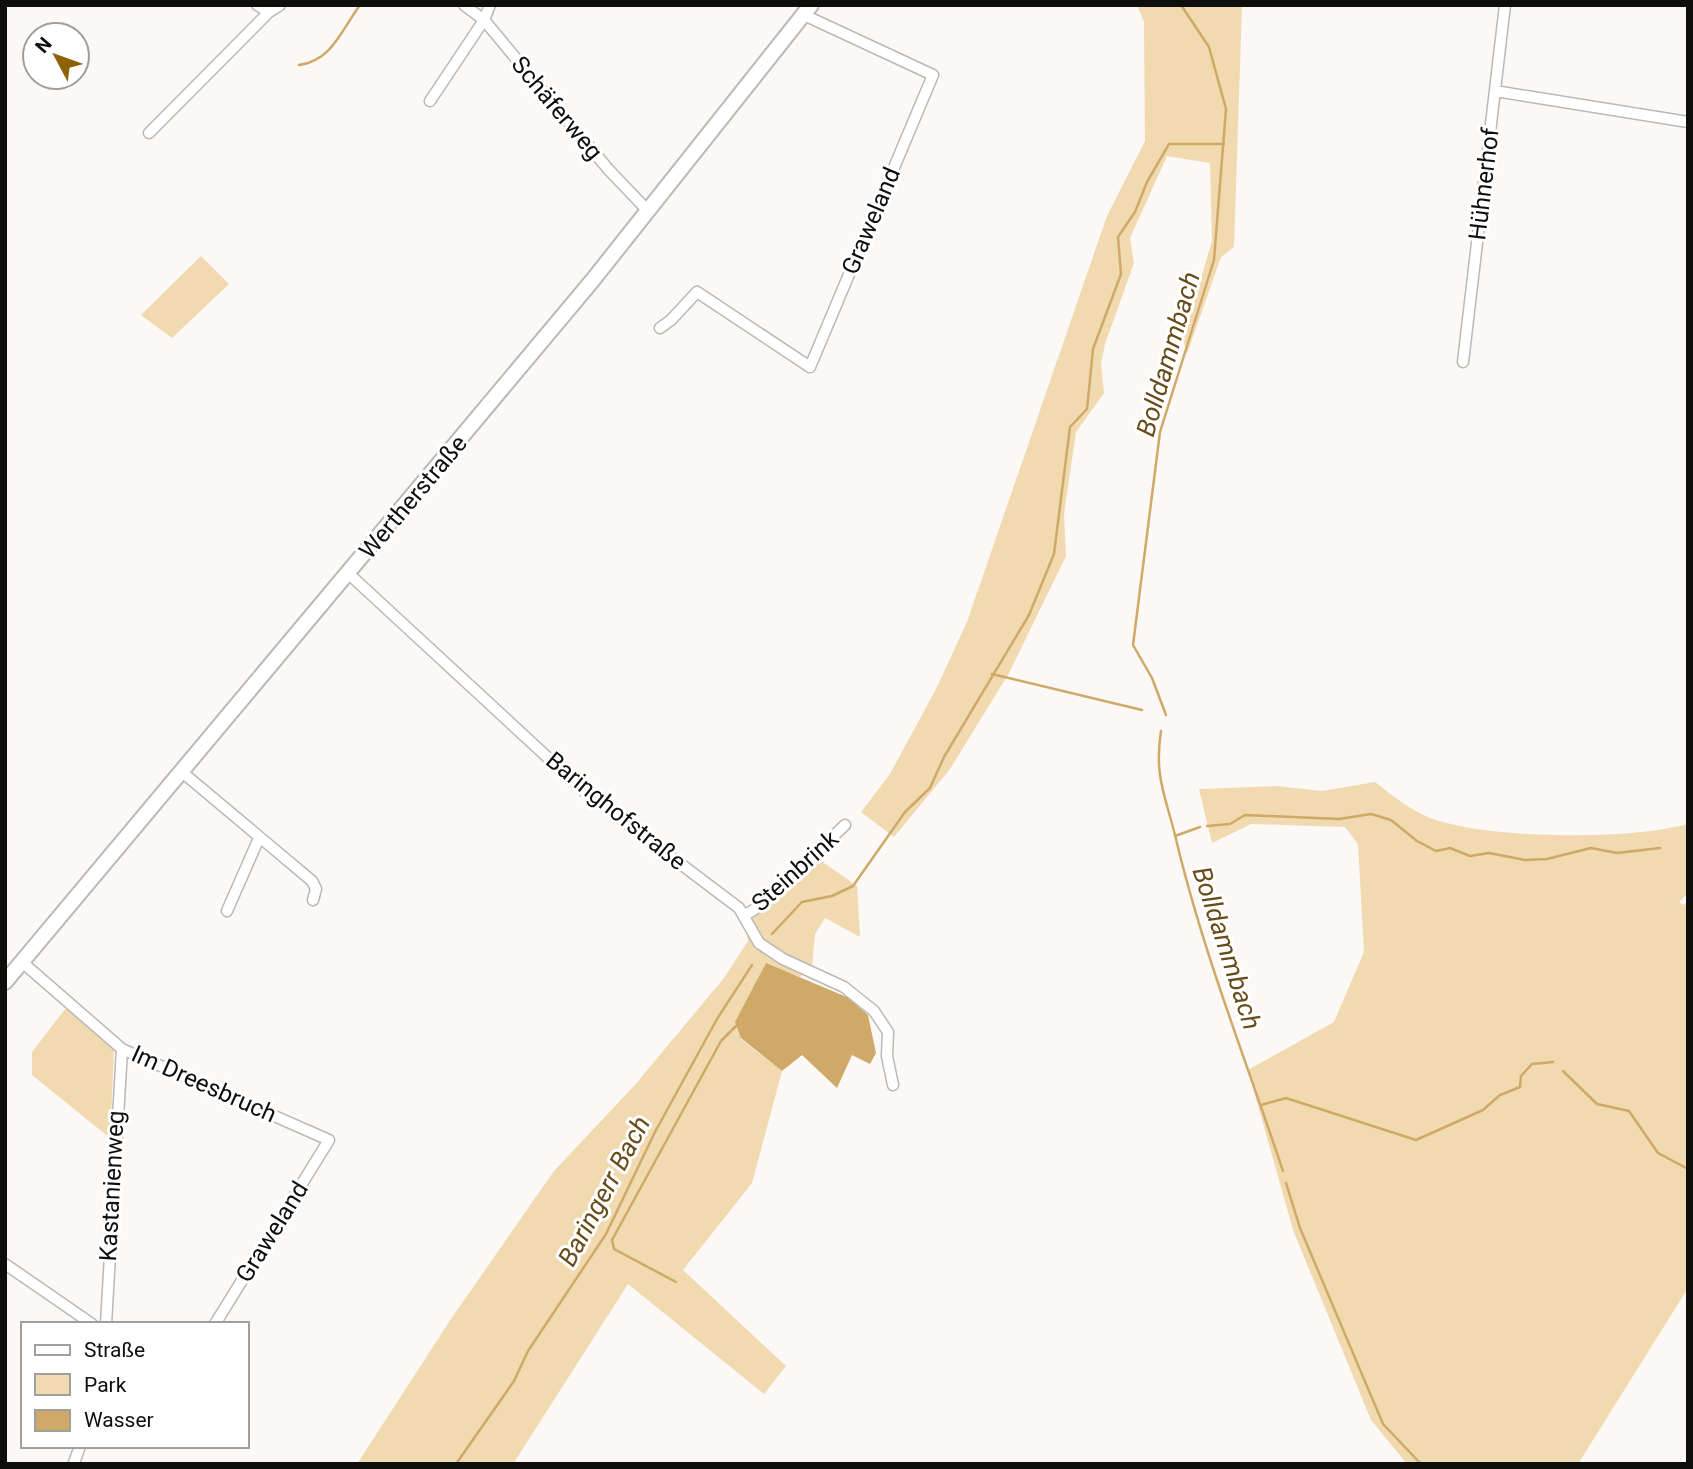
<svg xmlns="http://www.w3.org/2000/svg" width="1693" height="1469" font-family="Roboto,sans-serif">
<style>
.green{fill:#f1d9b0}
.water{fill:#cfa967}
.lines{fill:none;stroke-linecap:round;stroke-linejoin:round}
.stream{stroke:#cfa967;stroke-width:2.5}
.street-casing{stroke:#bbb9b5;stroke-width:13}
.secondary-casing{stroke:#bbb9b5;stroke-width:18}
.street{stroke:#fff;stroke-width:10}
.secondary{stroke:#fff;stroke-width:14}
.labels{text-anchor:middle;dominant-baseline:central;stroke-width:6;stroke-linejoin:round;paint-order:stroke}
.street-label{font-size:24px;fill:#0e0e0d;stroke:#fff}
.water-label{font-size:26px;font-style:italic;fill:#674c1a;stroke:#fff}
</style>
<rect width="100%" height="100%" fill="#fbf8f5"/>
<path class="green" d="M1137,5H1242L1234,247L1221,257L1187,354L1183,339L1212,241L1210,163L1167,156L1130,238L1134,263L1105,344L1101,364L1104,393L1076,432L1064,514L1066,556L1009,673L950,769L894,837L861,812L890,774L936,689L967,622L1107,216L1145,141L1144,22Z
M201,256L229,284L172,338L141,315Z
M1375,782C1394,797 1415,814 1439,821C1499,839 1628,840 1688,824V893L1679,902L1683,905L1688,901V1288L1578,1464H1407L1371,1420L1293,1230L1248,1070L1334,1022L1364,952L1358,844L1345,827L1251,824L1212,843L1199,789L1276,786L1322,791Z
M817,858L857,886L860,937L825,918L815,934L812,967L800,977L765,964L752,992L741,1039L782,1071L752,1183L683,1270L786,1366L764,1394L628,1284L513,1464H357L451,1319L554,1171L634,1086L724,978L748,941L745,925Z
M69,1004L112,1045L114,1051L110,1138L32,1075V1052Z"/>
<path class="water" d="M766,963L849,998L868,1015L876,1053L870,1064L852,1055L837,1088L802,1055L782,1071L741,1038L735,1022Z"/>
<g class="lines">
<path class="stream" d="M299,65C332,61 342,29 360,5
M992,674L1142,710
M1166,715L1152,678L1133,645L1160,432L1214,260L1226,109L1209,47L1181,5
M1161,731C1154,775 1165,795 1175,835C1202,950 1246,1060 1283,1171
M1207,826L1230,824L1245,815L1339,819L1371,814L1391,820L1417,841L1436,851L1450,848L1470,856L1489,853L1525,860L1547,859L1591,848L1617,853L1660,848
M1175,836L1200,827
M772,934L802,902L832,896L853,886L905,812L930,788L944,757L1029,615L1054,554L1070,427L1087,409L1093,349L1121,274L1118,237L1135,212L1147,182L1169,144H1224
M1563,1071L1597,1104L1629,1111L1658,1153L1688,1169
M1261,1105L1286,1098L1416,1140L1483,1110L1500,1095L1520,1087L1521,1076L1532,1064L1553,1062
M1286,1183L1300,1228L1383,1424L1421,1464
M676,1282L614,1249L612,1240L721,1041L736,1026
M456,1464L514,1381L528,1351L606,1234L655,1132L717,1019L752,965"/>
<defs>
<path id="street" d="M257,5L269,12
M464,5L484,20L608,169L649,212
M1495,91L1688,122
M430,101L484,20L490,5
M149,133L269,12L280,5
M660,328L671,320L697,292L810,367L933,75L804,15
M1463,362L1505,5
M349,574L584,791L739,908L759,943L783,959L844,987L874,1011L888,1032L887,1056L893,1085
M182,772L312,881L316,889L313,900
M227,911L259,838
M745,915L760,906L845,825
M22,962L122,1049L329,1140L215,1324
M5,1264L92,1324
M106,1324L122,1049
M74,1463L80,1446"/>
<path id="secondary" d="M5,982L592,281L811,5"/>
</defs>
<use href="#street" class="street-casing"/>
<use href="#secondary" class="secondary-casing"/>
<use href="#street" class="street"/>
<use href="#secondary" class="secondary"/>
</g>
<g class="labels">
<g class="street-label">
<text transform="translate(557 108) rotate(50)">Schäferweg</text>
<text transform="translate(1484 184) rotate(-83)">Hühnerhof</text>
<text transform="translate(871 221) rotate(-67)">Graweland</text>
<text transform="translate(413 497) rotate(-50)">Wertherstraße</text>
<text transform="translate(616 811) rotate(39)">Baringhofstraße</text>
<text transform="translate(795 871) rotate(-42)">Steinbrink</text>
<text transform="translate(204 1084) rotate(24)">Im Dreesbruch</text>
<text transform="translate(112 1186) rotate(-87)">Kastanienweg</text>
<text transform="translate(272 1232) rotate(-58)">Graweland</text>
</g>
<g class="water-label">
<text transform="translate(1168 354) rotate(-74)">Bolldammbach</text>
<text transform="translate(1227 948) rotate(72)">Bolldammbach</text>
<text transform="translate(604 1191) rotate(-62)">Baringerr Bach</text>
</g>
</g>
<rect width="1693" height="1469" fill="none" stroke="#0e0e0d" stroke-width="14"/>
<rect x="21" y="1322" width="228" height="126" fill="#ffffff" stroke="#9f9f9e" stroke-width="2"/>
<rect x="35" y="1345" width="35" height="10" fill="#ffffff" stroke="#9f9f9e" stroke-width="2"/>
<text x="84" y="1357" font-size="21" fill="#0e0e0d">Straße</text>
<rect x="35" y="1374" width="35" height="21" fill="#f1d9b0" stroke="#9f9f9e" stroke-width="2"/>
<text x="84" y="1392" font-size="21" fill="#0e0e0d">Park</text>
<rect x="35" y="1410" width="35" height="21" fill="#cfa967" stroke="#9f9f9e" stroke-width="2"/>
<text x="84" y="1427" font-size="21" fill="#0e0e0d">Wasser</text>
<g transform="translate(56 56) rotate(311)"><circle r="33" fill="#ffffff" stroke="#9f9f9e" stroke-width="2"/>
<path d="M0-5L12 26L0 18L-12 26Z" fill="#8c6406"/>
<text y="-10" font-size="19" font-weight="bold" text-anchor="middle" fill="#0e0e0d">N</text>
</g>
</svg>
